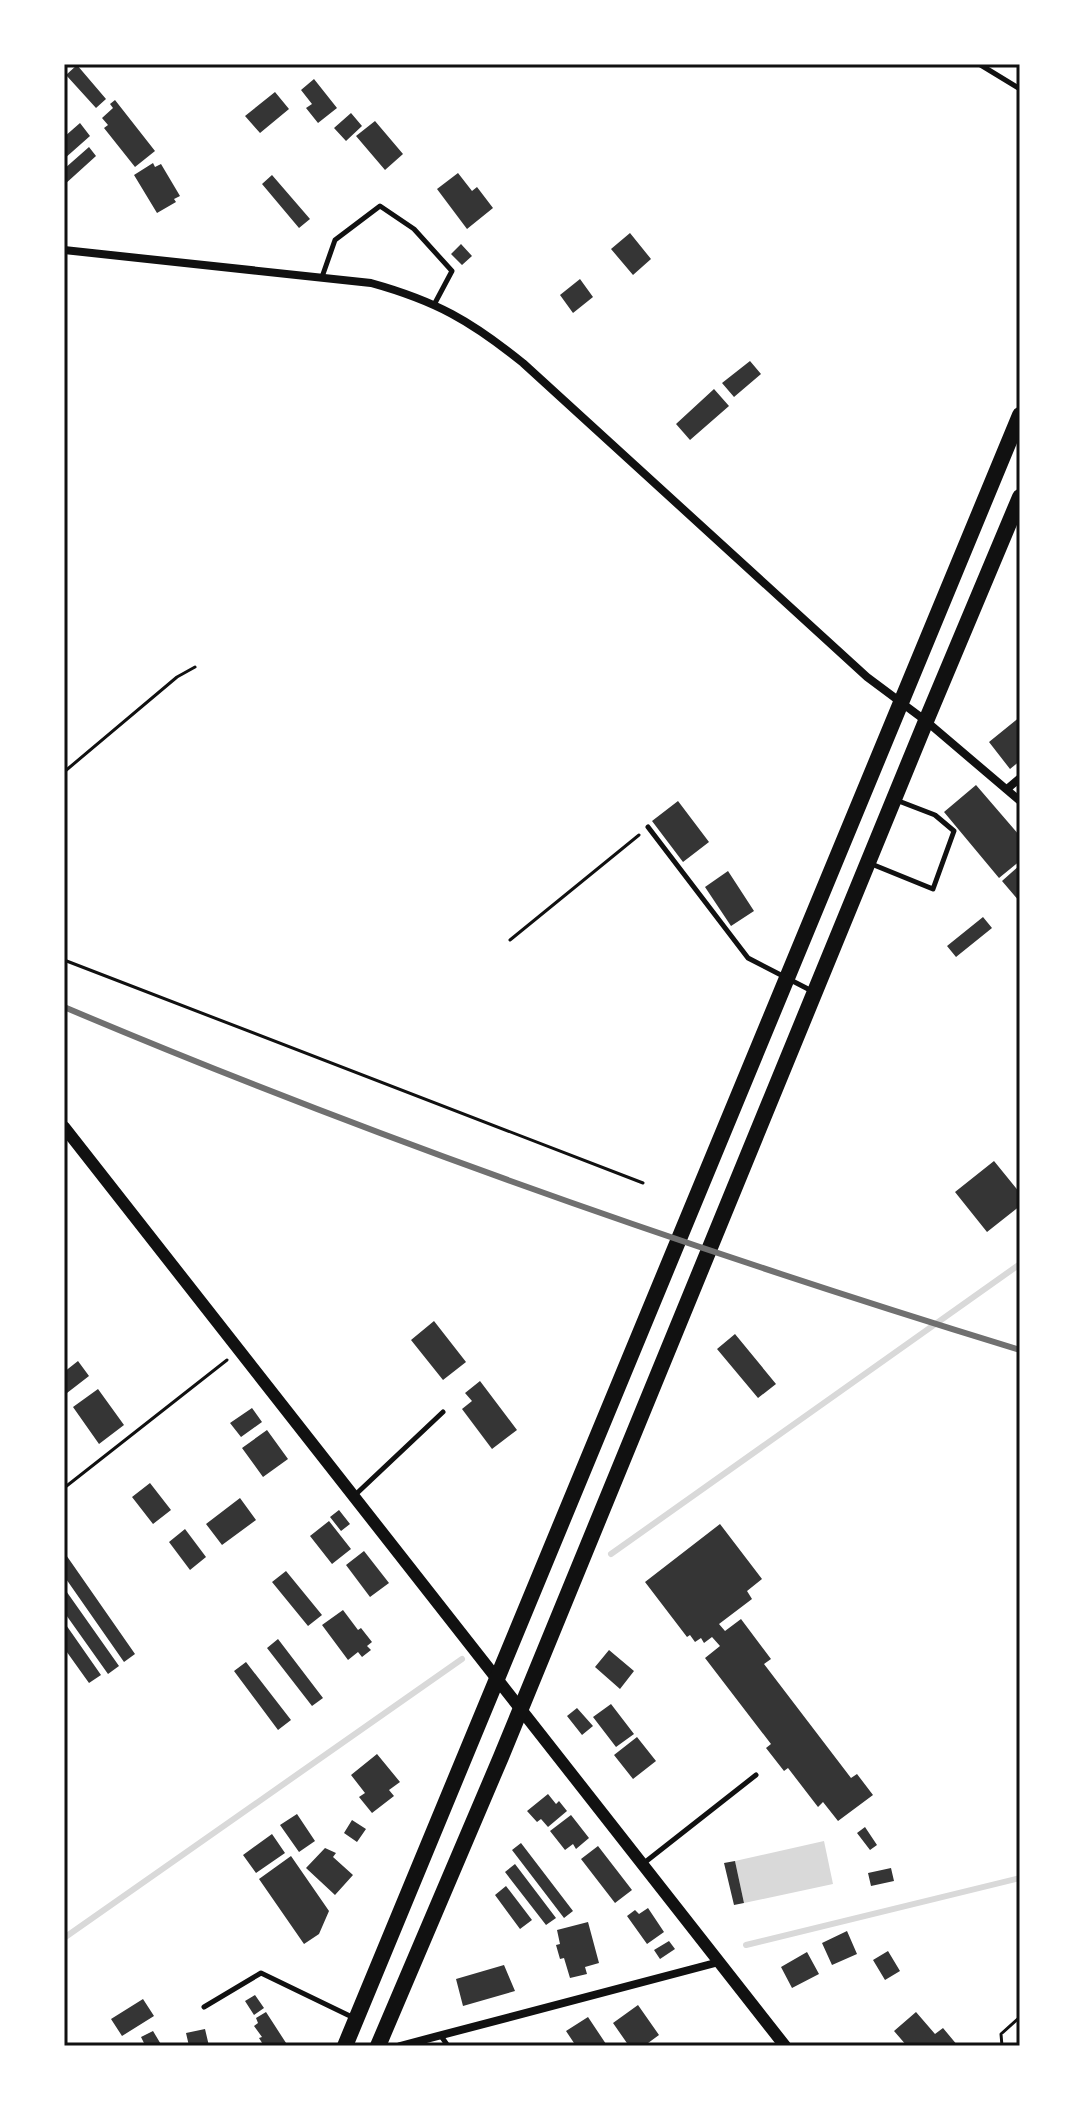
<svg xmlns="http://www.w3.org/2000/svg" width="1084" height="2110" font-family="Montserrat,sans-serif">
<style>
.water{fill:#d9d9d9}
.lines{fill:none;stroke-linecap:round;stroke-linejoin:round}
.stream{stroke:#d9d9d9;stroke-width:6}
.building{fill:#353535}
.path{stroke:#111;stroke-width:3}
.service{stroke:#111;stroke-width:5}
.minor{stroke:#111;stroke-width:8}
.tertiary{stroke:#111;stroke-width:12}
.trunk{stroke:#111;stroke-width:16}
.rail{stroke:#707070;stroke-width:6}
.neatline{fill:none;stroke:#111;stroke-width:3}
</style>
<rect width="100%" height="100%" fill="#fff"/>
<path class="water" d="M824,1841L833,1884L744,1903L735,1861Z"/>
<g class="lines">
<path class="stream" d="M611,1554L1020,1264
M64,1938L462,1659
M746,1945L1020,1878"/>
</g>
<path class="building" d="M77,65L106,99L96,108L66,75Z
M314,79L337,108L318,123L306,108L312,104L301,90Z
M275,92L289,109L260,133L245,116Z
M115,100L155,151L135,167L104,128L108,125L102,118L113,108L110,104Z
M351,113L362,126L346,141L334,128Z
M375,121L403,154L385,170L356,136Z
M80,123L90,136L64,159V137Z
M89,147L96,156L64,185V169Z
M153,163L155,167L161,164L180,196L174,199L176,202L157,213L134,175Z
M458,173L472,191L477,187L493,208L467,229L437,189Z
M272,175L310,219L299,228L262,184Z
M630,233L651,259L633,275L611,249Z
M461,244L472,256L462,265L451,254Z
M580,279L593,297L573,313L560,295Z
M750,361L761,374L734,397L722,383Z
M714,389L729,406L690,440L676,424Z
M1020,717V761L1010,769L989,742Z
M976,785L1020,836V861L999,878L944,812Z
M678,801L709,842L683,862L652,821Z
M1020,865V902L1002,881Z
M728,871L754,911L731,926L705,887Z
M983,917L992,928L956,957L947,946Z
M994,1161L1020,1193V1206L987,1232L955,1192Z
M434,1321L466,1362L443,1380L411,1340Z
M735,1334L776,1384L758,1398L717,1349Z
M78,1361L89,1376L67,1393L64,1389V1372Z
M480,1381L517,1430L492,1449L462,1409L472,1401L465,1393Z
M98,1389L124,1425L99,1444L73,1407Z
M252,1408L262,1422L241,1437L230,1423Z
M267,1430L288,1459L263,1477L242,1448Z
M150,1483L171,1510L153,1524L132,1497Z
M240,1498L256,1520L222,1545L206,1524Z
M339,1510L350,1524L341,1531L330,1517Z
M329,1521L351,1549L332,1564L310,1536Z
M720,1524L762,1579L747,1591L752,1599L719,1624L725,1631L741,1619L771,1659L764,1664L851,1778L857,1774L873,1795L838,1821L823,1802L818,1807L788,1768L784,1771L766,1748L771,1744L705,1658L720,1646L712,1637L704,1643L701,1638L695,1642L690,1635L687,1637L645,1582Z
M185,1529L206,1557L190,1570L169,1542Z
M364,1551L389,1583L370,1597L346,1565Z
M64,1552L135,1654L124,1662L64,1576Z
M286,1571L322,1615L308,1626L272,1582Z
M64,1588L119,1666L108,1674L64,1612Z
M343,1610L358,1630L361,1628L372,1642L367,1646L371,1650L362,1657L358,1652L348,1660L322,1625Z
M64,1622L101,1675L89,1683L64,1648Z
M278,1639L323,1698L312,1706L267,1648Z
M609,1650L634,1671L620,1689L595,1667Z
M246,1662L291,1720L278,1730L234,1671Z
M611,1704L634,1734L616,1747L593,1717Z
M577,1708L593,1726L582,1735L567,1716Z
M637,1737L656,1761L633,1779L614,1755Z
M377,1754L400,1782L389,1790L394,1796L372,1813L359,1797L365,1793L351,1775Z
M548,1794L556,1804L559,1801L567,1811L548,1827L541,1819L537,1822L527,1811Z
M297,1814L315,1841L299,1852L280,1825Z
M571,1815L589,1838L576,1849L573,1844L565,1850L550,1831Z
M352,1820L366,1829L357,1842L344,1833Z
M865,1827L877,1845L870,1850L857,1833Z
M272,1834L285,1853L256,1873L243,1855Z
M521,1843L573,1911L564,1918L512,1850Z
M598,1846L632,1890L615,1903L581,1859Z
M325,1848L336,1853L333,1857L353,1875L335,1895L306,1868Z
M291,1856L329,1911L319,1934L304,1944L259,1879Z
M735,1861L744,1903L734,1905L724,1863Z
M515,1864L556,1918L546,1925L505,1872Z
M891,1868L894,1881L871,1886L868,1873Z
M506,1886L532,1920L520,1929L495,1895Z
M648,1908L664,1932L647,1944L627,1916L635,1910L639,1914Z
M588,1922L599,1963L585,1967L587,1974L570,1978L564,1958L560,1959L556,1945L560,1944L557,1930Z
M847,1931L857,1954L832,1965L822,1943Z
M669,1941L675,1949L660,1959L654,1950Z
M888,1951L900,1971L885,1980L873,1960Z
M807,1952L819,1974L792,1988L781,1967Z
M504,1965L515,1991L463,2006L456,1979Z
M255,1995L264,2008L254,2015L245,2001Z
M143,1999L154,2016L122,2036L111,2019Z
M638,2005L659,2035L644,2046H629L613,2023Z
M266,2012L288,2046H264L259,2038L262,2037L254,2026L258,2023L256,2018Z
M916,2012L935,2034L943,2028L958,2046H907L894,2031Z
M588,2017L606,2044L602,2046H576L566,2031Z
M205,2029L209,2046H189L186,2033Z
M153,2031L162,2046H138L144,2043L141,2037Z"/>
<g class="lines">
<path class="path" d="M64,772L177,677L195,667
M510,940L639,835
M64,960L643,1183
M64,1488L227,1360
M1002,2046L1001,2034L1020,2017"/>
<path class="service" d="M979,64L1020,89
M322,277L335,240L380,206L414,229L452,271L435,303
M648,827L748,958L810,990
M869,863L933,889L954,831L935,815L896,800
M354,1496L443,1412
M644,1863L756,1775
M204,2007L261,1973L352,2017
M441,2036L448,2046"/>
<path class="minor" d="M64,250L371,283C436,301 471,321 523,363L867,677L926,721L1020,801
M1007,789L1020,778
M400,2046L719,1962"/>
<path class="tertiary" d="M64,1127L785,2046"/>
<path class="trunk" d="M345,2046L1020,415
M378,2046L501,1757L926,721L1020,497"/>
<path class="rail" d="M64,1007C378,1140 694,1250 1020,1350"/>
</g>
<rect width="1084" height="2110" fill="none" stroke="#ffffff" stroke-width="132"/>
<rect x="66" y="66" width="952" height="1978" class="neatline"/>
</svg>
